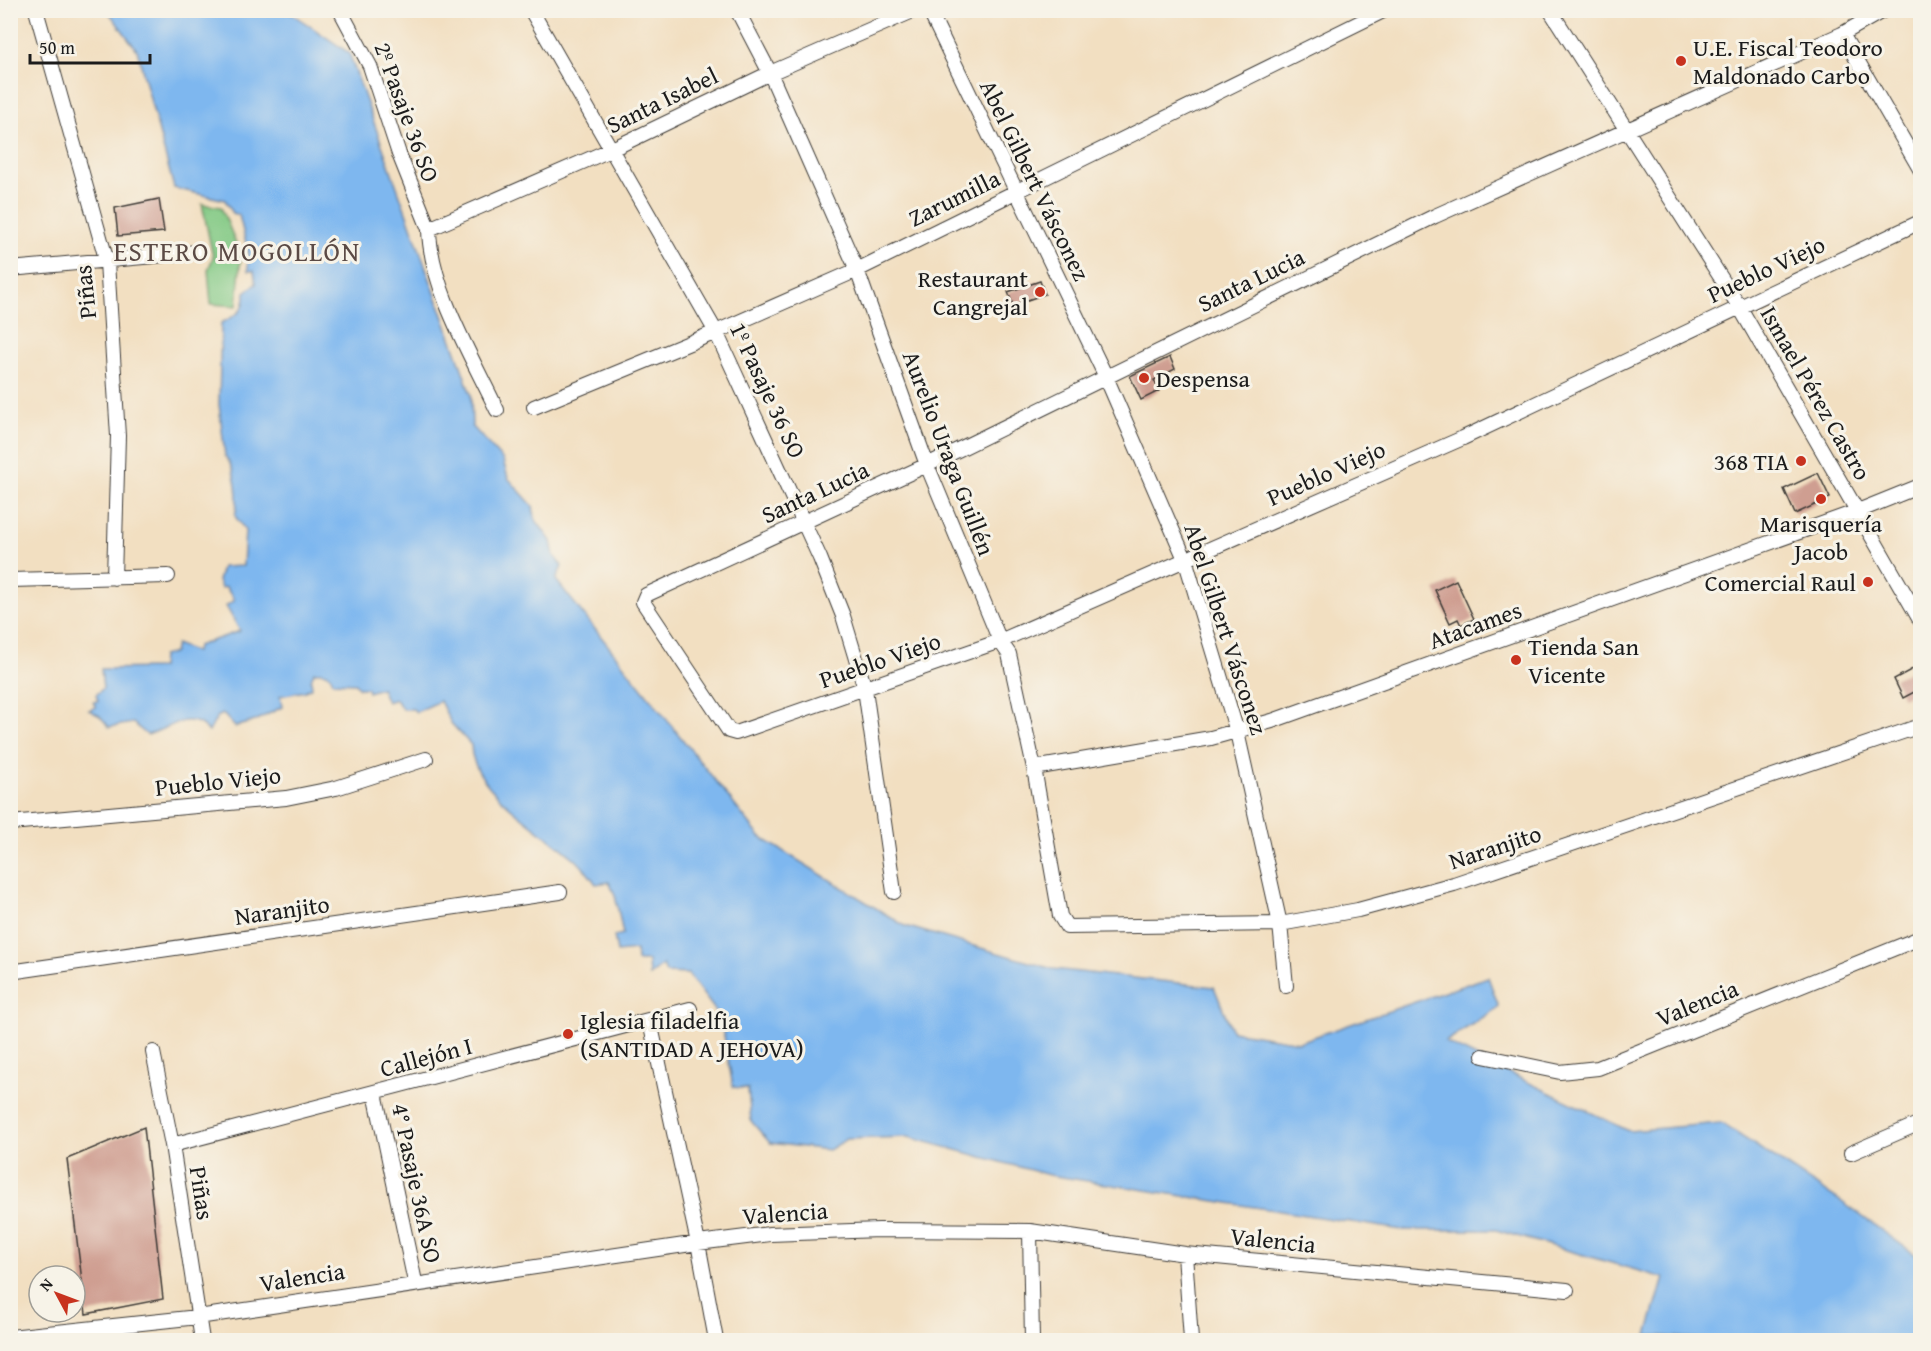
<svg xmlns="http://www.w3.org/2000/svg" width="1931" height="1351" font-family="'Gentium Book Plus',serif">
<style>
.green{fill:#82c984;stroke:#4f7250;stroke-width:1.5}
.water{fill:#7eb7ef;stroke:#4d6a86;stroke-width:1.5}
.building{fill:#cf9e91}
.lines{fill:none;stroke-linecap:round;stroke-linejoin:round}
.minor-casing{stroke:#3c3935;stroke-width:16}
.minor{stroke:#fff;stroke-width:14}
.poi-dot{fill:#c8321e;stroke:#f7f3e8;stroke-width:2}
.labels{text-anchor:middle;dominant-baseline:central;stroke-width:6;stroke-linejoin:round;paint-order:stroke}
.poi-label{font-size:24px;fill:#1c1c1c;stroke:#f7f3e8;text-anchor:start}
.street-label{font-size:24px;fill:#1c1c1c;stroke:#f7f3e8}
.quarter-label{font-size:27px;letter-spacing:1.5px;fill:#5b4a45;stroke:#f7f3e8}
</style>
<rect width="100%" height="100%" fill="#f7f3e8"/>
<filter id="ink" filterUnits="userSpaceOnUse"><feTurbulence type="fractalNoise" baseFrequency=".0167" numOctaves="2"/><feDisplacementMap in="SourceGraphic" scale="12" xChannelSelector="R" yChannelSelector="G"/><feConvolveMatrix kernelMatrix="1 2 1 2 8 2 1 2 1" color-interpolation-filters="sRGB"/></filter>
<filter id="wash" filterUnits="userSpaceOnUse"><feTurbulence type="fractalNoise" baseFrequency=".008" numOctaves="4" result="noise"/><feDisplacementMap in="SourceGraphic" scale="24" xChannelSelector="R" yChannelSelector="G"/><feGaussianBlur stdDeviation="1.35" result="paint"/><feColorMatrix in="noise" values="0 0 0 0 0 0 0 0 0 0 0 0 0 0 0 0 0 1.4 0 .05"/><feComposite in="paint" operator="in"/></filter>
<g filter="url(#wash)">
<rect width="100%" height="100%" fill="#f2dfc1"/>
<path class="green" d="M202,204L221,207L241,255L237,306L211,304L208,270L213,257Z"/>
<path class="water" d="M108,11H288L349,53L459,360L471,395L472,426L503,460L508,478L533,506L535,519L551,541L554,556L562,566L556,580L760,837L905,926L1053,969L1214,987L1232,1031L1299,1042L1488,977L1499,1007L1445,1042L1629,1131L1721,1123L1842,1202L1920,1258V1340H1712L1647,1335L1664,1278L1496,1230H1402L1049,1175L908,1137L847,1139L829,1150L770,1143L751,1121L748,1089L733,1087L721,1018L688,974L666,973L663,965L649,976L648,961H637L636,950L617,952L614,936L623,934L615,895L609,882L596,884C590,876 583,866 575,859C544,831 471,791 471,745L451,723L440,701L416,712L413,709H402L396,699L387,702L381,688L368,692L367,688H359L355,683L333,682C331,673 323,671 314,672L311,680L312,687L305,691L280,696L282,707L255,721L235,727L223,714L217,717L209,732C190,708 169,729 147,735L133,723L109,727L100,716L89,710L96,707L93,702L98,701L96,695L103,688L101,669L161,668L162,656L174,653L176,644L196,652L197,646L240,631L226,606L234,600L226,587L221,588L218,581L222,567L243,566L245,530L235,516C239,500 237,470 225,456L219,404L221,323C237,315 246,311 245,292L256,284L254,271H248V251L239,215L233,213L225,200L174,188L137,50Z"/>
<g id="blocks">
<path class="building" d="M159,199L164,232L118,236L115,208Z
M1040,281L1045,294L1013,305L1008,292Z
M1170,357L1175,369L1154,380L1159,391L1141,400L1130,376Z
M1818,473L1830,498L1795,514L1784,489Z
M1456,580L1474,619L1461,625L1458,619L1450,623L1435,590Z
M1920,665V689L1903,698L1894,679Z
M144,1127L163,1299L86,1314L67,1159Z"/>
</g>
</g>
<g filter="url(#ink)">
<use href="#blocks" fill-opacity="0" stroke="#3c3935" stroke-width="1.5"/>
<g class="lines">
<defs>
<path id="minor" d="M36,10L107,262L118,436L114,578
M340,10L370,66L399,154L429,229
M531,10L716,332L820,558L843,616L865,689L894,892
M737,10L770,73L857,270L927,465L1000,641L1009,654L1034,768L1060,916L1067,927L1280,924L1358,910L1454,884L1920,726
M929,10L1106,377L1185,559L1237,732L1280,924L1286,986
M1550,10L1739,306L1920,620
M1884,10L1842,34L1435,216L927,465L646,595L643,602L729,731L736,733L1000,641L1463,438L1920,222
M1842,34L1920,169
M429,229L610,150L770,73L915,10
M429,229C430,287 472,357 497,410
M10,269L199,252
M534,407L716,332L857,270L1385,10
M10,580L168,576
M1034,768L1211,738L1272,721L1858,511L1920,486
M10,823L286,798L336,788L426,759
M10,972L560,892
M650,1022L698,1243L716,1340
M153,1052L172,1145L202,1340
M1483,1056L1560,1072L1598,1068L1920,938
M375,1093L415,1282
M172,1145L690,1009
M1851,1153L1920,1123
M1030,1231L1032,1340
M1185,1254L1191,1340
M10,1337L198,1317L698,1243L770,1234L879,1230L1030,1231L1185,1254L1567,1290"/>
</defs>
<use href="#minor" class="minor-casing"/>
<use href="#minor" class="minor"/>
</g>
</g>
<g class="poi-dot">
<circle cx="1681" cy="61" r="6"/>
<circle cx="1040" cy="292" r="6"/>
<circle cx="1144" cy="378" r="6"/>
<circle cx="1801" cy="461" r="6"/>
<circle cx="1821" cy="499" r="6"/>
<circle cx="1868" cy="582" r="6"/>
<circle cx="1516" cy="660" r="6"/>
<circle cx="568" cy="1034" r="6"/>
</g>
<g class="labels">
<g class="poi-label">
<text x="1693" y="47">U.E. Fiscal Teodoro<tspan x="1693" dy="28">Maldonado Carbo</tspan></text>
<text x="1028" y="278" text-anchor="end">Restaurant<tspan x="1028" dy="28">Cangrejal</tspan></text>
<text x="1156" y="378">Despensa</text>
<text x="1789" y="461" text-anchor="end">368 TIA</text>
<text x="1821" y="523" text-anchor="middle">Marisquería<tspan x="1821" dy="28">Jacob</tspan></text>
<text x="1856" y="582" text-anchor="end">Comercial Raul</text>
<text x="1528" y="646">Tienda San<tspan x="1528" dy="28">Vicente</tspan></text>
<text x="580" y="1020">Iglesia filadelfia<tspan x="580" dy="28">(SANTIDAD A JEHOVA)</tspan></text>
</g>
<g class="street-label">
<text transform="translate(662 100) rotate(-26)">Santa Isabel</text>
<text transform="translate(407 112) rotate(70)">2º Pasaje 36 SO</text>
<text transform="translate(1035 180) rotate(64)">Abel Gilbert Vásconez</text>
<text transform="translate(954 198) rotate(-26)">Zarumilla</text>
<text transform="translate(1766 269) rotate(-25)">Pueblo Viejo</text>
<text transform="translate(1251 280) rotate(-26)">Santa Lucia</text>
<text transform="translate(85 292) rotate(-96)">Piñas</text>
<text transform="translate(768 390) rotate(65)">1º Pasaje 36 SO</text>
<text transform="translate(1816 393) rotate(60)">Ismael Pérez Castro</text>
<text transform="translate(949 453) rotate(69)">Aurelio Uraga Guillén</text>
<text transform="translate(1326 473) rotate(-24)">Pueblo Viejo</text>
<text transform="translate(815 492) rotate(-25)">Santa Lucia</text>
<text transform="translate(1475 625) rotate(-20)">Atacames</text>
<text transform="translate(1226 629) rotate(72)">Abel Gilbert Vásconez</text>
<text transform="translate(880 660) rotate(-19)">Pueblo Viejo</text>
<text transform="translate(218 781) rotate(-6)">Pueblo Viejo</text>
<text transform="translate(1495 847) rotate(-18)">Naranjito</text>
<text transform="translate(282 910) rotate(-8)">Naranjito</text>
<text transform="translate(1697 1003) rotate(-22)">Valencia</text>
<text transform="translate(426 1057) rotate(-15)">Callejón I</text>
<text transform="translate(417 1183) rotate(78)">4° Pasaje 36A SO</text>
<text transform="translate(202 1193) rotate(81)">Piñas</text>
<text transform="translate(785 1213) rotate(-4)">Valencia</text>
<text transform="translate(1273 1240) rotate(6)">Valencia</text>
<text transform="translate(302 1277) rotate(-9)">Valencia</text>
</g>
<g class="quarter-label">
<text x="237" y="251">ESTERO MOGOLLÓN</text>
</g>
</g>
<rect width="1931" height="1351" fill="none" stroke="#f7f3e8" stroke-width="36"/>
<g transform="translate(57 1294) rotate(311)"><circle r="28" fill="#f7f3e8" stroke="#9f9d96" stroke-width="1.5"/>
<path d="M0-4.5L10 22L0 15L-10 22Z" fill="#c8321e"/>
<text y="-9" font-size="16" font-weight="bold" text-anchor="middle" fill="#1c1c1c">N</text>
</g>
<path d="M30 54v9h120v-9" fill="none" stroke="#1c1c1c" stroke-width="3"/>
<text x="39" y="54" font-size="18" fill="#1c1c1c" stroke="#f7f3e8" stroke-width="4.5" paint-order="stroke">50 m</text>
</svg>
